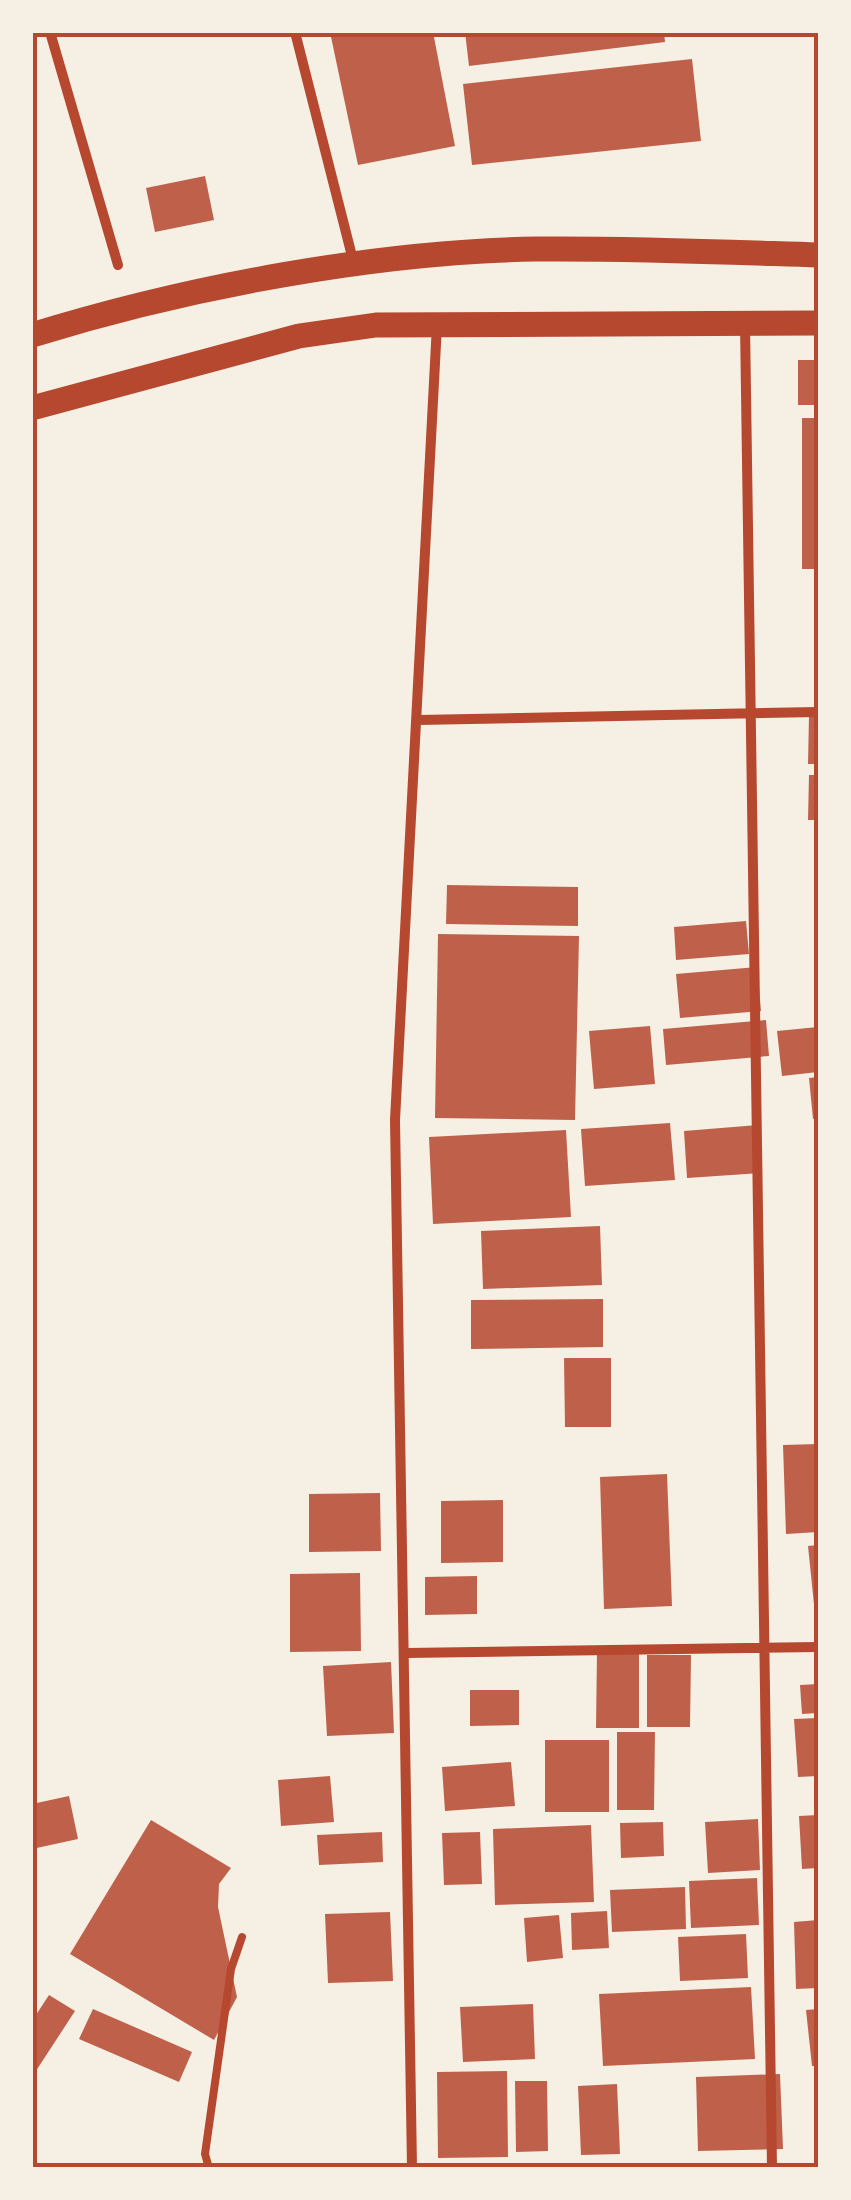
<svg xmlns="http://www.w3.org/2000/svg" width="851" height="2200" font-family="'Playfair Display',serif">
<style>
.building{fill:#bf614a}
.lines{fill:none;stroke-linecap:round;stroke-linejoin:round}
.service{stroke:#b5482f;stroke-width:8}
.minor{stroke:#b5482f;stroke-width:10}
.primary{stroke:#b5482f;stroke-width:25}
.neatline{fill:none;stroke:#b5482f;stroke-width:4}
</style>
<rect width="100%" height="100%" fill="#f6efe4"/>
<path class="building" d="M330,32H433L455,146L358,165Z
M465,32H664L665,42L469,66Z
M692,59L701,141L472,165L463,84Z
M205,176L214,220L155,232L146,188Z
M798,360H818V405H798Z
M802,418H818V569H802Z
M809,716H818V764H808Z
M809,775H818V820H808Z
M447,885L578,887V926L446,924Z
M746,921L749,954L676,960L674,927Z
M438,934L579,936L575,1120L435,1118Z
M757,967L761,1011L680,1018L676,974Z
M766,1020L769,1056L666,1065L663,1029Z
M650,1026L655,1084L594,1089L589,1031Z
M818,1027V1072L782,1076L777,1031Z
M818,1077V1118L813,1119L809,1078Z
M670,1123L675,1180L585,1186L581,1129Z
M758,1125L761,1173L687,1178L684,1131Z
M566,1130L571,1217L433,1224L429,1137Z
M600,1226L602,1285L483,1289L481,1231Z
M603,1299V1347L471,1349V1300Z
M564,1358H611V1427H565Z
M815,1383H818V1442H815Z
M818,1444V1532L786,1534L783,1445Z
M667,1474L672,1606L604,1609L600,1477Z
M380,1493L381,1551L309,1552V1494Z
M503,1500V1562L441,1563V1501Z
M818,1545V1624H816L808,1546Z
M360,1573L361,1651L290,1652V1574Z
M477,1576V1614L425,1615V1577Z
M597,1652H639V1728H596Z
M647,1655H691L690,1727H647Z
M391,1662L394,1733L327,1736L323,1666Z
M818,1684V1713L802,1714L800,1685Z
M470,1690H519V1725L470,1726Z
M818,1718V1776L798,1777L794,1719Z
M617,1732H655L654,1810H617Z
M545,1740H609V1812H545Z
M511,1762L515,1806L445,1811L442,1767Z
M330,1776L334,1822L281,1826L278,1780Z
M69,1796L78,1839L32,1849V1804Z
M818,1815V1868L802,1869L799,1816Z
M758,1819L760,1870L708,1873L705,1822Z
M151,1820L231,1868L219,1884L218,1907L237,1997L214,2040L70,1954Z
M663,1822L664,1856L621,1858L620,1823Z
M591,1825L594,1902L495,1905L493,1829Z
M382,1832L383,1862L319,1865L317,1835Z
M480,1832L482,1884L444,1885L442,1833Z
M757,1878L759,1925L691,1928L689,1881Z
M685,1887L686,1929L612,1932L610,1890Z
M607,1911L609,1948L572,1950L571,1913Z
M390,1912L393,1981L328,1983L325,1914Z
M559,1915L563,1958L527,1962L524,1918Z
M818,1920V1988L796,1989L794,1922Z
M746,1934L748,1978L680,1981L678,1937Z
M751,1987L755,2059L603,2066L599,1994Z
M49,1995L75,2011L32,2077V2021Z
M533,2004L535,2059L463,2062L460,2007Z
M93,2009L192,2052L179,2082L79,2039Z
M818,2009V2066H812L806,2010Z
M507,2071L508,2157L438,2158L437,2072Z
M780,2074L783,2149L698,2151L696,2077Z
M515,2081H547L548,2151L516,2152Z
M617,2084L620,2154L581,2155L578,2086Z"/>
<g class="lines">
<path class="service" d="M209,2168L205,2154L231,1969L242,1937"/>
<path class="minor" d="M50,32L118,265
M295,32L354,264
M745,324L772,2168
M418,720L818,712
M407,1653L818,1647
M412,2168L395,1120L437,325"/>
<path class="primary" d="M32,335C187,287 374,252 536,249C630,248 725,252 818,255
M32,408L299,336L376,325L818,323"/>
</g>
<rect width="851" height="2200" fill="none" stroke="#f6efe4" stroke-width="70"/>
<rect x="35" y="35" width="781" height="2130" class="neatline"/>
</svg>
